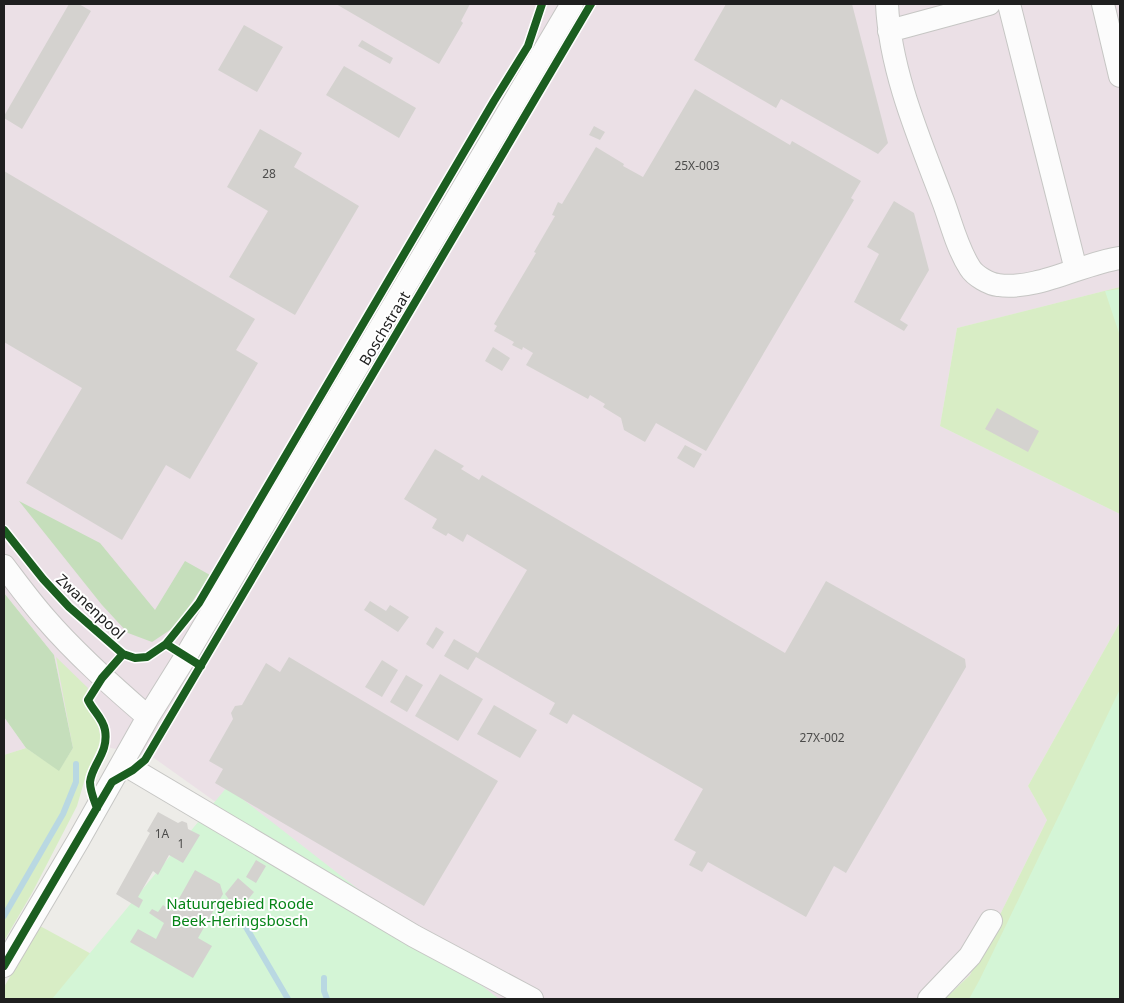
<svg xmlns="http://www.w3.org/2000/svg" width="1124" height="1003" font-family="'Noto Sans',sans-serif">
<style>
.industrial{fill:#ebe0e6}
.grass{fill:#d8edc5}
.forest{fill:#c5debb}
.park{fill:#d4f5d6}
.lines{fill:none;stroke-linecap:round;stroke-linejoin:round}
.stream{stroke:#b9d8e2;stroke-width:6}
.building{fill:#d4d2cf}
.minor-casing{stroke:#c6c6c4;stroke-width:24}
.minor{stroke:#fcfcfc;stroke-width:22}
.cycleway-casing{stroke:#fff;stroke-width:11}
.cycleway{stroke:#1b5e20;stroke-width:8}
.labels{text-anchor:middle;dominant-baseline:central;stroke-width:4;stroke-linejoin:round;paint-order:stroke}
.number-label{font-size:12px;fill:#4c4c4b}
.street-label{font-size:15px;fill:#1f1f1f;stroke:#fff}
.park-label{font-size:15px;fill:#068417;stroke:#fff}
</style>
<rect width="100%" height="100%" fill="#edece8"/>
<path class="industrial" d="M4,4H1120V287L957,328L940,426L1120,514V622L1028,786L1047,820L970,975L940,999H492L154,758L107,747L73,748L54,655L4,593Z
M4,717L26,748L4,755Z"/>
<path class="grass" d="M1120,287V514L940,426L957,328Z
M1120,622V844L993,999H945L970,975L1047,820L1028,786Z
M56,657L88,688L85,697L86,707L94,716L99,728L101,741L86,775L77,806L32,893L4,941V755L26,748L59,770L73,748Z
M40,926L165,994L265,999H4V987Z"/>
<path class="forest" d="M19,501L100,543L155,610L185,561L210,575L176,626L152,642L128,633L102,605Z
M4,593L54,655L73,748L59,771L26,748L4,717Z"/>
<path class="park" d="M1120,289V336L1105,291Z
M1120,689V999H969L980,979Z
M227,787L499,999H52Z"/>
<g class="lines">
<path class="stream" d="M4,916L63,814L76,782V764
M243,922L288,999
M324,978V991L327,999"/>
</g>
<path class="building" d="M69,4H79L91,11L22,129L4,118V116Z
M336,4H470L461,21L463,23L439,64Z
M726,4H852L888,143L878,154L781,99L776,108L694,60Z
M244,25L283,47L257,92L218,70Z
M362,40L393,58L390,64L358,46Z
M344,66L416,108L399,138L326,95Z
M695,89L790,145L792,141L861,181L851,198L854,200L706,451L656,423L645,442L624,430L621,418L603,407L605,404L590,395L588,399L526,365L533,353L523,347L522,350L512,345L514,342L494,331L497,326L494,324L536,253L534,252L555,216L552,215L558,202L562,204L596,147L624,164L623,166L643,177Z
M594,126L605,132L600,140L589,135Z
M260,129L302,153L294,167L359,206L295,315L229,277L268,211L227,187Z
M4,171L255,319L236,350L258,363L190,479L166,465L122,540L26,483L82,388L4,342Z
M894,201L914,213L929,270L900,320L908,325L904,331L854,302L879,254L867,247Z
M493,347L510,358L502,371L485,361Z
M997,408L1039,431L1028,452L985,429Z
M685,445L702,454L694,468L677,458Z
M435,449L464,466L461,469L479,480L482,475L785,653L826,581L965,659L966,667L846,873L834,866L806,917L708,862L702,872L689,865L696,852L674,840L703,789L573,714L567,724L549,714L555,703L476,657L468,670L444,656L454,639L478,653L527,570L467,534L463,542L448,533L446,536L432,528L437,519L404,499Z
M370,601L386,611L390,605L409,617L398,632L364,610Z
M436,627L444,632L433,649L426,644Z
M289,657L498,781L424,906L215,783L223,769L209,761L233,719L231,713L235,706L242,705L266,663L280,672Z
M382,660L398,670L382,697L365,687Z
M440,674L483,699L458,741L415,716Z
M406,675L423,685L407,712L390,702Z
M494,705L537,730L520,758L477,734Z
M158,812L178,823L182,821L187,823L188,829L200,835L183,863L169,855L158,875L153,871L138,897L143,900L139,908L116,894L150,833L147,831Z
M256,860L266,866L256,883L246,877Z
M195,870L220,884L223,894L198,938L212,946L193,978L130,942L138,929L156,939L164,923L149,913L152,909L158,912L163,905L172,911Z
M238,878L254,892L238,912L225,894Z"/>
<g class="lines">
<defs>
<path id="minor" d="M887,4C890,71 919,138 943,201C951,222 957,248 970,268C975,276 989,284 998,285C1036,291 1083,263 1120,258
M1009,4L1076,270
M1103,4L1120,76
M889,31L989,4
M4,566C17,583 30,601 45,618C76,654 112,686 148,717
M122,763L414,936L532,999
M4,966L78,841L148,717L186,656L572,4
M929,999L970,956L991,921"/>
</defs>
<use href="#minor" class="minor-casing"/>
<use href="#minor" class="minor"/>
<defs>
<path id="cycleway" d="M4,530L43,579L69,607L123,654L135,658L147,657L166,644L201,666
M166,644L199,603L494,101L528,46L542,4
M97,808C94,800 90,791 90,782C92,764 109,753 105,730C103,718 93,711 88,700L102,678L123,654
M4,966L112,782L133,770L145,760L591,4"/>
</defs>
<use href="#cycleway" class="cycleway-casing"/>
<use href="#cycleway" class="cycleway"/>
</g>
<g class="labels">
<g class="number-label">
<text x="697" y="165">25X-003</text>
<text x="269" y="173">28</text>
<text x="822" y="737">27X-002</text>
<text x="162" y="833">1A</text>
<text x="181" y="843">1</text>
</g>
<g class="street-label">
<text transform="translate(384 328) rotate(-59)">Boschstraat</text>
<text transform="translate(91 606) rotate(43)">Zwanenpool</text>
</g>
<g class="park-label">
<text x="240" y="903">Natuurgebied Roode<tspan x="240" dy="17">Beek-Heringsbosch</tspan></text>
</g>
</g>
<rect width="1124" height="1003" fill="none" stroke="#1f1f1f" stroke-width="10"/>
</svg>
